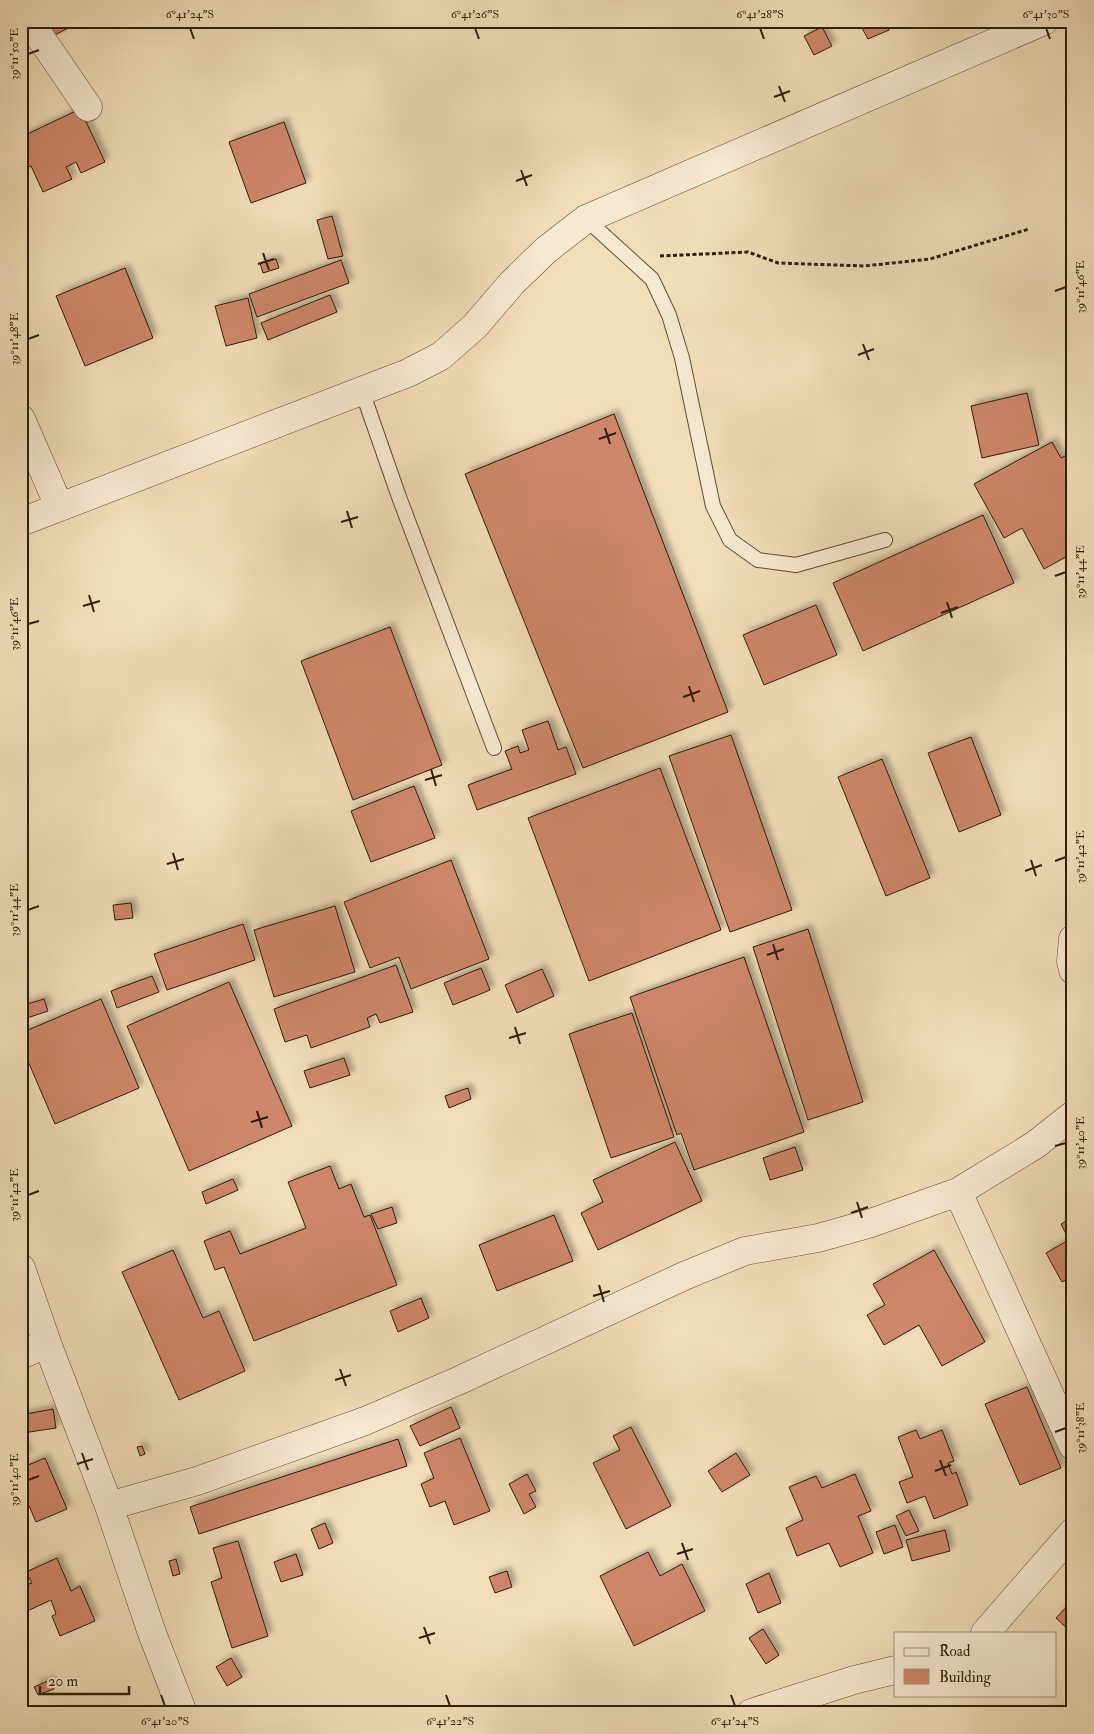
<svg xmlns="http://www.w3.org/2000/svg" width="1094" height="1734" font-family="'IM FELL Double Pica',serif">
<style>
.building{fill:#ce866b;stroke:#2e1f0d;filter:url(#shadow)}
.lines{fill:none;stroke-linecap:round;stroke-linejoin:round}
.lane-casing{stroke:#5f4e38;stroke-width:16}
.street-casing{stroke:#5f4e38;stroke-width:29}
.path{stroke:#2e1f0d;stroke-width:3;stroke-dasharray:4 2.5;stroke-linecap:butt}
.lane{stroke:#f6e9d1;stroke-width:14}
.street{stroke:#f6e9d1;stroke-width:28}
.ticks{fill:none;stroke:#2e1f0d;stroke-width:2}
.neatline{fill:none;stroke:#2e1f0d;stroke-width:2}
.ticks-label{font-size:12px;text-anchor:middle;fill:#2e1f0d}
</style>
<defs>
<filter id="shadow"><feDropShadow dx="4.5" dy="-4.5" stdDeviation="2.5" flood-color="#0004"/></filter>
</defs>
<rect width="100%" height="100%" fill="#f1ddb8"/>
<filter id="stains"><feTurbulence type="fractalNoise" baseFrequency=".004" numOctaves="4"/><feColorMatrix values="0 0 0 0 .2 0 0 0 0 .09 0 0 0 0 .02 0 0 0 .5 -.17"/></filter>
<radialGradient id="worn" r=".72"><stop offset=".6" stop-color="#630" stop-opacity="0"/><stop offset="1" stop-color="#630" stop-opacity=".3"/></radialGradient>
<path class="building" d="M42,21H80V22L51,37Z
M858,21H885L889,30L868,39Z
M822,27L832,46L814,55L804,36Z
M80,109L105,162L81,173L76,162L66,167L72,179L43,192L31,166L21,170V137Z
M284,122L306,183L251,203L229,142Z
M332,216L343,256L328,259L317,220Z
M276,259L279,268L263,273L260,263Z
M341,260L349,283L257,317L249,294Z
M125,268L153,338L85,366L56,296Z
M330,295L337,312L268,340L261,323Z
M248,298L257,338L226,346L215,306Z
M1027,393L1039,445L982,458L971,406Z
M614,414L728,712L583,768L465,474Z
M1052,442L1061,458L1073,452V553L1044,569L1022,528L1004,538L974,484Z
M983,515L1014,583L863,651L833,583Z
M816,605L837,655L764,685L743,635Z
M390,627L442,765L353,800L301,661Z
M548,721L558,750L566,747L576,774L477,810L468,785L512,769L505,751L518,746L520,753L529,750L522,730Z
M731,735L792,910L730,932L669,756Z
M971,737L1001,815L959,832L928,753Z
M882,759L930,878L886,896L838,777Z
M660,768L721,930L589,981L528,818Z
M414,786L435,838L371,862L351,811Z
M451,860L489,959L411,989L399,957L370,968L344,902Z
M131,903L133,918L115,920L113,905Z
M335,906L355,972L274,997L254,930Z
M243,924L255,960L167,990L154,954Z
M808,929L863,1102L808,1120L753,947Z
M744,957L804,1132L694,1170L681,1133L677,1135L630,997Z
M396,965L413,1012L380,1023L376,1014L367,1018L370,1027L311,1048L307,1035L285,1042L274,1009Z
M481,968L490,990L453,1005L444,983Z
M542,969L554,996L517,1013L505,985Z
M152,976L159,992L117,1008L111,991Z
M229,982L292,1126L189,1171L127,1026Z
M44,999L48,1011L21,1020V1006Z
M101,999L139,1088L55,1124L21,1045V1033Z
M632,1013L674,1137L611,1158L569,1034Z
M344,1058L350,1075L310,1088L304,1071Z
M468,1088L471,1099L449,1108L445,1096Z
M675,1142L702,1201L598,1250L581,1213L603,1202L593,1180Z
M795,1147L803,1170L770,1180L763,1158Z
M330,1166L339,1189L351,1184L364,1217L370,1215L397,1285L254,1341L224,1267L215,1270L204,1241L230,1231L240,1254L306,1228L288,1182Z
M233,1179L238,1190L206,1204L202,1192Z
M392,1207L397,1223L378,1229L371,1214Z
M554,1215L573,1261L497,1291L479,1245Z
M1073,1217V1276L1062,1282L1046,1253L1069,1240L1061,1224Z
M173,1250L203,1318L219,1311L245,1371L179,1400L122,1272Z
M934,1250L985,1342L942,1366L919,1325L884,1345L867,1315L885,1305L873,1284Z
M421,1298L429,1318L398,1332L390,1311Z
M1027,1387L1061,1468L1020,1485L985,1404Z
M451,1407L460,1428L420,1446L410,1426Z
M53,1409L56,1428L23,1433L21,1415Z
M631,1427L671,1506L626,1529L593,1463L620,1450L613,1436Z
M916,1430L920,1439L942,1430L954,1461L948,1463L952,1474L956,1472L968,1505L934,1519L925,1496L907,1503L899,1482L913,1477L898,1437Z
M460,1438L490,1511L454,1525L445,1501L430,1507L421,1484L434,1478L424,1453Z
M21,1439L28,1456L21,1458Z
M398,1439L407,1466L199,1534L190,1507Z
M142,1446L145,1454L140,1456L137,1447Z
M736,1453L750,1475L722,1492L708,1471Z
M45,1458L67,1509L36,1522L21,1487V1468Z
M527,1474L536,1491L529,1494L536,1507L524,1514L509,1484Z
M855,1474L871,1511L858,1516L873,1553L840,1567L829,1543L797,1556L786,1528L803,1520L789,1487L816,1476L822,1488Z
M909,1510L919,1531L906,1536L896,1516Z
M325,1523L333,1543L319,1549L311,1529Z
M895,1525L903,1547L884,1554L876,1532Z
M945,1530L950,1551L912,1561L906,1540Z
M238,1541L268,1636L232,1648L211,1582L222,1578L213,1548Z
M648,1552L660,1576L682,1564L705,1611L634,1646L600,1576Z
M296,1554L303,1575L281,1582L274,1562Z
M57,1558L71,1591L80,1586L95,1621L60,1636L52,1616L56,1614L51,1600L25,1612L21,1604V1587L32,1583L26,1572Z
M176,1559L180,1574L173,1576L169,1561Z
M507,1571L512,1587L495,1593L489,1577Z
M769,1573L781,1603L758,1613L746,1584Z
M1073,1600V1633H1072L1056,1618Z
M763,1629L779,1655L766,1664L749,1638Z
M231,1658L242,1677L227,1686L216,1667Z
M50,1680L54,1689L38,1695L34,1687Z"/>
<g class="lines">
<defs>
<path id="lane" d="M586,219L652,279L669,315L682,358L713,506L730,540L758,560L796,565L885,540
M362,391L399,497L494,748"/>
<path id="street" d="M24,21L38,34L88,107
M21,419L59,506
M21,522L408,373L441,356L475,326L512,283L546,250L586,219L1044,21
M1073,939L1071,961L1073,970
M958,1192L1073,1446
M21,1268L47,1343L109,1506L152,1633L183,1713
M21,1355L47,1343
M109,1506L197,1481L365,1421L460,1380L684,1276L745,1251L818,1238L868,1224L958,1192L1035,1145L1073,1115
M985,1633L1073,1532
M751,1713L854,1680L895,1670"/>
</defs>
<use href="#lane" class="lane-casing"/>
<use href="#street" class="street-casing"/>
<path class="path" d="M660,256L748,252L778,263L864,266L930,259L1029,229"/>
<use href="#lane" class="lane"/>
<use href="#street" class="street"/>
</g>
<path class="ticks" d="M190,28L194,39M475,28L479,39M760,28L764,39M1046,28L1050,39M28,54L39,50M779,86L785,102M774,97L790,91M521,170L527,186M516,181L532,175M263,253L269,270M258,264L274,259M1055,291L1066,287M28,339L39,335M863,344L869,360M858,355L874,349M605,428L610,444M599,439L616,433M347,511L352,528M341,522L358,517M1055,576L1066,572M89,595L94,612M947,602L952,618M83,606L100,601M941,613L958,607M28,624L39,621M689,686L694,702M683,697L700,691M431,769L436,786M425,780L442,775M173,853L178,870M1031,860L1036,876M1055,861L1066,857M167,864L184,859M1025,871L1042,865M28,910L39,906M773,944L778,960M767,955L784,949M515,1027L520,1044M509,1038L526,1033M257,1111L262,1128M251,1122L268,1117M1055,1146L1066,1143M28,1195L39,1191M857,1202L862,1218M851,1213L868,1207M599,1285L604,1302M593,1296L610,1291M340,1369L346,1386M335,1380L351,1375M1055,1432L1066,1428M82,1453L88,1470M940,1460L946,1476M77,1464L93,1459M935,1471L951,1465M28,1480L39,1476M682,1543L688,1560M677,1554L693,1549M424,1627L430,1644M419,1638L435,1633M161,1695L165,1706M446,1695L450,1706M731,1695L735,1706"/>
<rect width="1094" height="1734" fill="none" stroke="#f1ddb8" stroke-width="55"/>
<rect x="894" y="1632" width="162" height="65" fill="#f6e9d1" stroke="#a69883"/>
<rect x="904" y="1648" width="25" height="8" fill="#f6e9d1" stroke="#a69883"/>
<text x="939" y="1656" font-size="15" fill="#2e1f0d">Road</text>
<rect x="904" y="1669" width="25" height="15" fill="#ce866b" stroke="#a69883"/>
<text x="939" y="1682" font-size="15" fill="#2e1f0d">Building</text>
<path d="M40 1686v8h89v-8" fill="none" stroke="#2e1f0d" stroke-width="2.5"/>
<text x="48" y="1686" font-size="15" fill="#2e1f0d" stroke="#f6e9d1" stroke-width="4" paint-order="stroke">20 m</text>
<rect x="28" y="28" width="1038" height="1678" class="neatline"/>
<g class="ticks-label">
<text x="190" y="18">6°41'24"S</text>
<text x="475" y="18">6°41'26"S</text>
<text x="760" y="18">6°41'28"S</text>
<text x="1046" y="18">6°41'30"S</text>
<text transform="translate(14 54) rotate(-90)" y="4">39°11'50"E</text>
<text transform="translate(1080 287) rotate(-90)" y="4">39°11'46"E</text>
<text transform="translate(14 339) rotate(-90)" y="4">39°11'48"E</text>
<text transform="translate(1080 572) rotate(-90)" y="4">39°11'44"E</text>
<text transform="translate(14 624) rotate(-90)" y="4">39°11'46"E</text>
<text transform="translate(1080 857) rotate(-90)" y="4">39°11'42"E</text>
<text transform="translate(14 910) rotate(-90)" y="4">39°11'44"E</text>
<text transform="translate(1080 1143) rotate(-90)" y="4">39°11'40"E</text>
<text transform="translate(14 1195) rotate(-90)" y="4">39°11'42"E</text>
<text transform="translate(1080 1428) rotate(-90)" y="4">39°11'38"E</text>
<text transform="translate(14 1480) rotate(-90)" y="4">39°11'40"E</text>
<text x="165" y="1725">6°41'20"S</text>
<text x="450" y="1725">6°41'22"S</text>
<text x="735" y="1725">6°41'24"S</text>
</g>
<rect width="100%" height="100%" filter="url(#stains)"/>
<rect width="100%" height="100%" fill="url(#worn)"/>
</svg>
